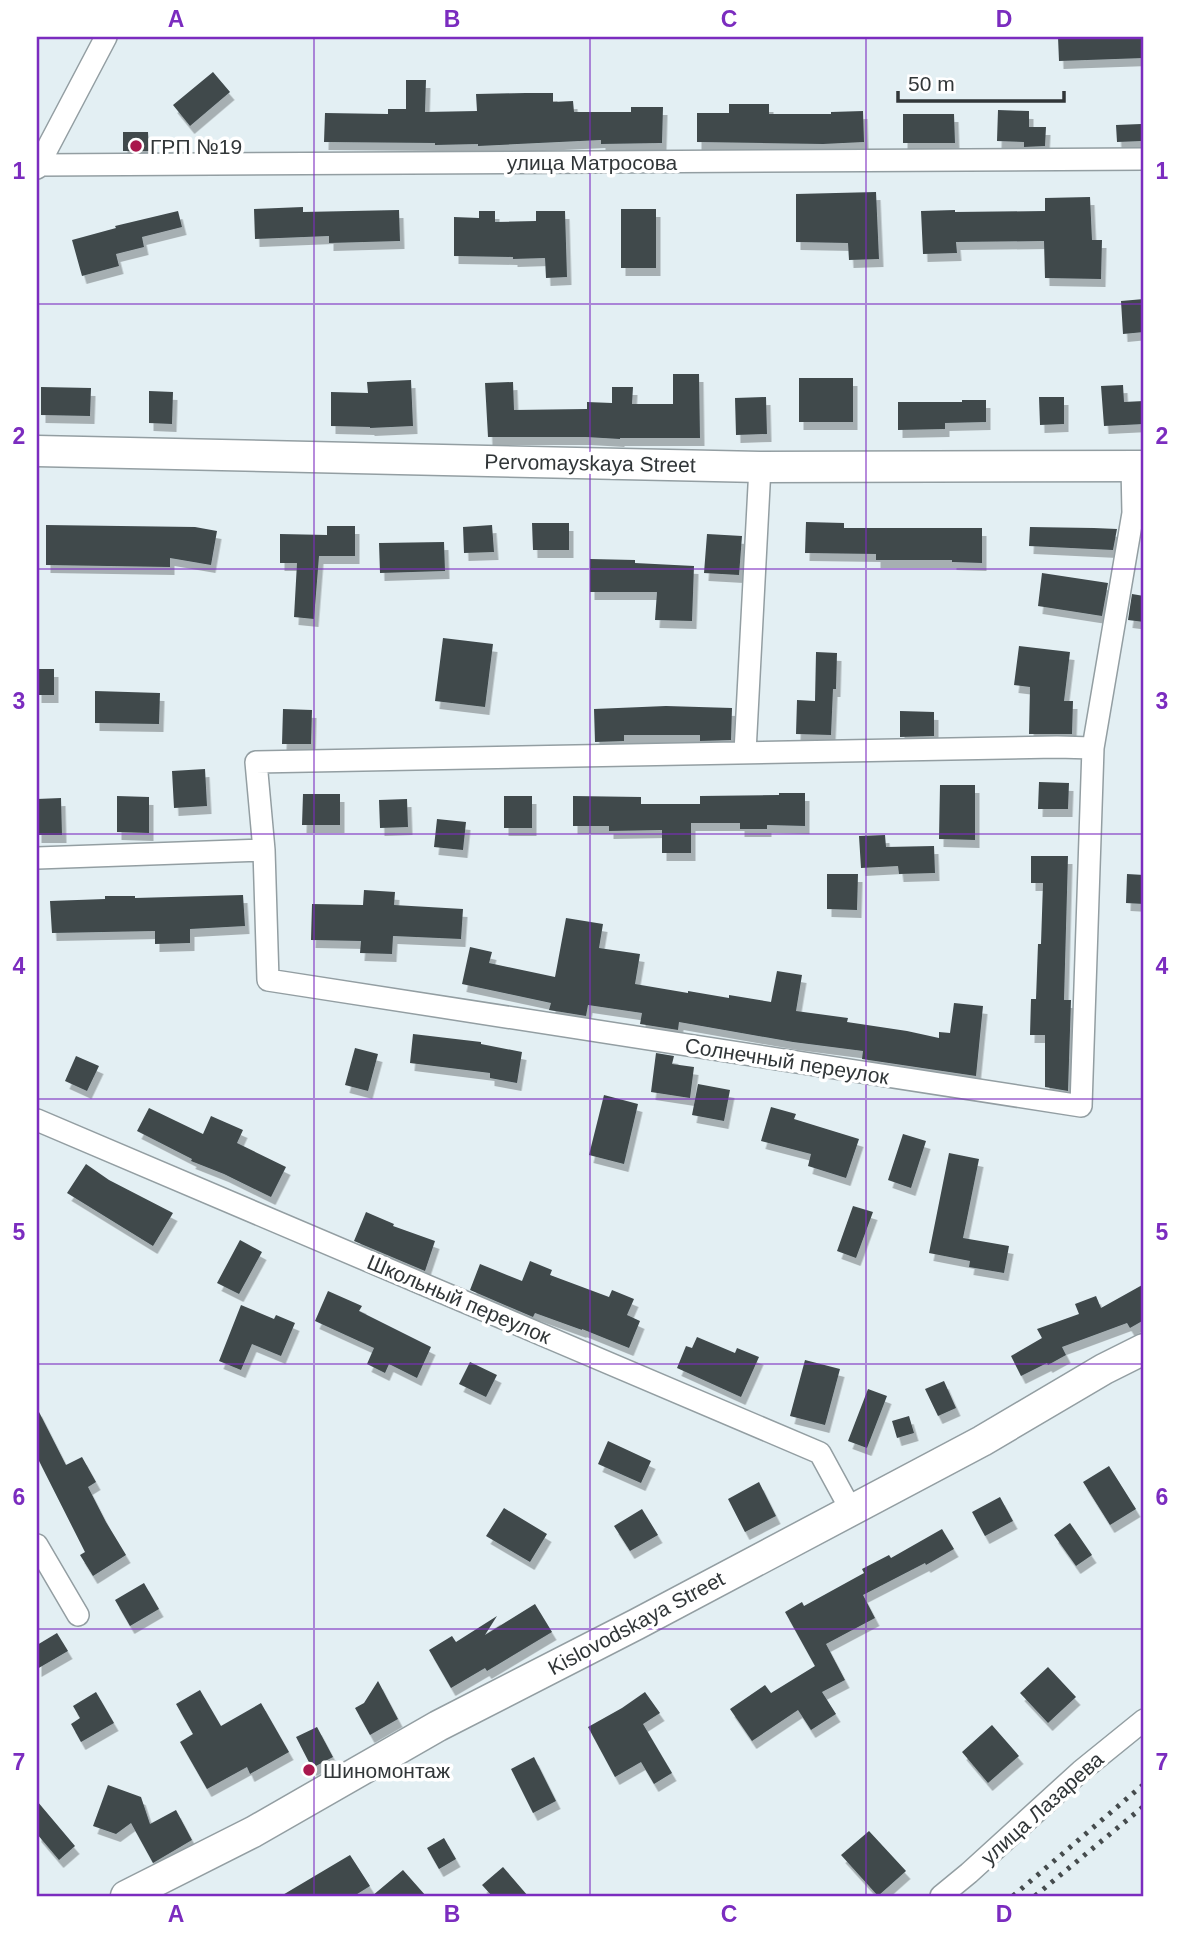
<svg xmlns="http://www.w3.org/2000/svg" width="1181" height="1933" font-family="Arial,sans-serif">
<style>
.building{fill:#3f494c;filter:url(#shadow)}
.lines{fill:none;stroke-linecap:round;stroke-linejoin:round}
.street-casing{stroke:#939ea2;stroke-width:24}
.secondary-casing{stroke:#939ea2;stroke-width:33}
.street{stroke:#fff;stroke-width:21}
.secondary{stroke:#fff;stroke-width:30}
.rail{stroke:#454b4d;stroke-width:5;stroke-dasharray:3.5 7;stroke-linecap:butt}
.grid{fill:none;stroke:#7b2cbf;stroke-width:2;stroke-opacity:0.55}
.poi-dot{fill:#a9174d;stroke:#fff;stroke-width:2.5}
.labels{text-anchor:middle;dominant-baseline:central;stroke-width:7;stroke-linejoin:round;paint-order:stroke}
.poi-label{font-size:21px;fill:#313638;stroke:#fff;text-anchor:start}
.street-label{font-size:21px;fill:#313638;stroke:#fff}
.neatline{fill:none;stroke:#7b2cbf;stroke-width:2.5}
.grid-label{font-size:23px;text-anchor:middle;font-weight:bold;fill:#7b2cbf}
</style>
<defs>
<filter id="shadow"><feDropShadow dx="4.5" dy="8" stdDeviation="0" flood-color="#0004"/></filter>
</defs>
<rect width="100%" height="100%" fill="#e3eff3"/>
<path class="building" d="M1058,37H1144V58L1059,61Z
M213,72L230,92L190,126L173,105Z
M406,80H426L425,112L477,111L476,94L526,93H553V102L573,101L574,112H631V107H663L662,143L601,144V140L478,146V144L435,145V143L324,142L325,113L388,114V109H406Z
M729,104H769V114H831V112L863,111L864,142L823,144L697,142V113H729Z
M998,110L1029,111V127H1046L1045,146L1024,147V142L997,141Z
M903,114H954L955,143H903Z
M1141,124L1142,141L1117,142L1116,125Z
M123,132H148L149,151H123Z
M876,192L879,259L849,260L848,243L796,242V194Z
M1090,197L1092,240H1102L1101,279L1045,278L1044,241L956,242L957,253L923,254L921,211L955,210V212L1045,211V198Z
M303,207V212L399,210L400,241L329,243V236L255,239L254,209Z
M621,209H656V268H621Z
M178,211L182,227L142,237L144,247L116,254L119,266L82,276L72,240L116,228L115,226Z
M479,211H495V222L536,221V211H565L567,277L546,278L545,258L513,259V257L454,256V217L479,218Z
M1144,299V332L1123,334L1121,301Z
M673,374H699L700,438H620V439L586,437H488L485,383L513,382L514,410L587,409V402L612,403V387H633L632,404H673Z
M799,378H853V422H799Z
M411,380L413,426L370,428V427L331,426V392L368,393L367,382Z
M1123,385L1124,402L1144,401V424L1104,426L1101,386Z
M41,387L91,388L90,416L41,415Z
M149,391L173,392L172,424L149,423Z
M766,397L767,434L736,435L735,398Z
M1039,397H1064V424L1040,425Z
M962,400H986V422L945,423V429L898,430V402H962Z
M806,522L844,523V528H982V563L952,562V560H876V554L805,553Z
M532,523H569V550H533Z
M46,525L195,527L217,531L211,565L170,558V567L46,565Z
M492,525L494,552L464,553L463,527Z
M327,526H355V556H319L314,619L294,617L297,563H280V534L327,535Z
M1030,527L1094,528L1117,529L1113,550L1029,546Z
M707,534L742,536L739,575L704,573Z
M444,542L445,571L380,573L379,543Z
M590,559L635,560V563L694,566L692,621L655,620L657,592H590Z
M1042,573L1108,583L1102,616L1038,606Z
M1132,594L1144,596V622L1128,620Z
M443,638L493,644L485,707L435,701Z
M1019,646L1070,652L1064,701H1073L1072,734H1029L1030,687L1014,685Z
M816,652L837,653L836,689H833L831,735L796,734L797,700L815,701Z
M37,669H54V695H37Z
M95,691L160,693L159,724L95,723Z
M666,706L732,708L731,740L700,741V735H624V741L595,742L594,709Z
M283,709L312,710L311,744H282Z
M900,711L934,712V736L900,737Z
M205,769L207,806L174,808L172,771Z
M1039,782L1069,783L1068,809H1038Z
M940,785H975V840L939,839Z
M779,793H805V826L767,825V829H740V823H691V853H662V830L609,831V826H573V796L641,797V804H700V796L779,795Z
M303,794H340V825H302Z
M117,796L149,797V833L117,832Z
M504,796H532V828H504Z
M61,798L62,835H37V799Z
M407,799L408,827L380,828L379,800Z
M437,819L466,822L463,850L434,847Z
M885,835L886,847L934,846L935,873L899,874L898,866L861,868L859,836Z
M1031,856H1068L1064,1000H1071L1068,1091L1045,1087V1035H1030L1031,999H1036L1038,944H1041L1043,883H1031Z
M827,874H858L857,910L827,909Z
M1127,874L1144,875V904L1126,903Z
M364,890L395,892L394,905L463,909L461,939L393,936L392,954L360,953L361,941L311,940L312,904L363,905Z
M243,895L245,926L190,929V943L155,944V931L52,933L50,901L105,899V896H135V898Z
M566,918L603,924L599,948L640,954L635,984L688,993V991L729,998V995L771,1002L777,971L802,975L796,1011L848,1018L847,1022L907,1031L939,1038V1032L950,1033L954,1003L983,1006L976,1076L862,1059L863,1051L793,1042L679,1022L678,1030L640,1024L642,1013L588,1005L586,1016L549,1010L551,1003L462,984L470,947L492,952L489,963L555,977Z
M413,1034L481,1042V1044L522,1052L517,1083L490,1078V1073L410,1063Z
M355,1048L378,1054L368,1091L345,1085Z
M656,1053L674,1056L672,1064L694,1067L690,1098L651,1092Z
M76,1056L99,1066L87,1091L65,1081Z
M698,1084L730,1090L724,1121L692,1115Z
M604,1095L638,1104L624,1164L589,1155Z
M771,1107L796,1114L794,1119L859,1139L846,1178L808,1166L811,1154L761,1141Z
M149,1108L203,1134L211,1116L243,1130L237,1143L286,1167L271,1197L224,1174L191,1161L192,1159L137,1131Z
M903,1134L926,1141L911,1188L888,1180Z
M949,1153L979,1159L963,1238L1009,1246L1004,1273L969,1267L970,1261L929,1253Z
M86,1164L109,1180L173,1213L153,1246L67,1193Z
M853,1206L873,1212L856,1258L837,1251Z
M366,1212L394,1224L393,1226L435,1241L425,1271L354,1241Z
M240,1240L262,1252L239,1294L217,1283Z
M530,1261L552,1270L550,1275L609,1297L612,1290L634,1299L627,1315L640,1321L629,1348L582,1329V1330L535,1313L533,1317L470,1290L480,1264L522,1281Z
M1144,1284V1320L1130,1328L1127,1323L1062,1347L1066,1355L1048,1365L1047,1363L1021,1376L1011,1356L1042,1338L1037,1329L1079,1314L1075,1304L1096,1296L1101,1308Z
M328,1291L362,1306L359,1311L431,1347L417,1378L389,1364L385,1373L367,1364L374,1348L315,1321Z
M241,1305L274,1319L276,1315L295,1323L281,1356L252,1344L241,1370L219,1361Z
M697,1337L735,1353L737,1348L759,1357L741,1397L677,1368L686,1346L692,1348Z
M805,1360L840,1369L825,1425L790,1416Z
M470,1362L497,1375L486,1397L459,1384Z
M944,1381L956,1408L938,1416L925,1389Z
M868,1389L887,1396L867,1448L848,1441Z
M37,1408L66,1465L82,1457L96,1482L88,1487L106,1522L126,1555L93,1576L80,1555L85,1552L37,1457Z
M909,1416L914,1433L897,1438L892,1421Z
M608,1441L651,1461L641,1483L598,1464Z
M1109,1466L1136,1509L1110,1525L1083,1482Z
M759,1482L776,1516L745,1532L728,1499Z
M1000,1497L1013,1521L985,1536L972,1512Z
M504,1508L547,1534L530,1562L486,1536Z
M642,1509L658,1535L630,1551L614,1526Z
M1070,1523L1092,1555L1076,1566L1054,1535Z
M942,1529L954,1549L926,1565L925,1563L863,1595L875,1618L826,1644L845,1680L822,1692L836,1714L811,1730L798,1710L752,1741L730,1709L765,1685L771,1693L815,1666L785,1612L802,1602L804,1606L864,1573L862,1569L889,1555L891,1558Z
M144,1583L159,1609L130,1626L115,1600Z
M535,1604L552,1632L487,1671L485,1668L451,1688L429,1650L452,1636L456,1642L497,1616L485,1635Z
M57,1633L68,1651L37,1669V1645Z
M1048,1667L1076,1697L1048,1723L1020,1693Z
M378,1681L398,1719L370,1735L355,1708L364,1703Z
M200,1690L221,1726L261,1703L289,1752L250,1774L247,1767L207,1789L180,1742L193,1734L176,1704Z
M96,1692L114,1723L81,1742L71,1724L80,1718L73,1706Z
M645,1692L660,1713L643,1724L672,1773L654,1784L641,1762L615,1777L588,1727L622,1708Z
M992,1725L1019,1756L988,1783L962,1752Z
M317,1727L333,1757L312,1768L296,1737Z
M534,1757L556,1801L533,1813L511,1769Z
M108,1785L141,1797L150,1824L176,1810L192,1840L153,1863L131,1823L116,1834L93,1826Z
M37,1801L75,1846L59,1860L37,1834Z
M869,1831L906,1871L878,1896L841,1855Z
M444,1838L456,1859L439,1869L427,1848Z
M350,1855L370,1886L354,1896H281Z
M503,1867L528,1896H492L482,1885Z
M403,1870L426,1896H372Z"/>
<g class="lines">
<defs>
<path id="street" d="M39,165L1144,159
M37,168L106,37
M745,752L760,467
M264,850L256,762L1057,747L1093,748
M37,858L264,850L268,980L1081,1106L1093,748L1133,513L1132,466
M37,1120L820,1453L851,1510
M37,1545L78,1615
M941,1896L969,1873L1081,1771L1144,1720"/>
<path id="secondary" d="M37,451L760,467L1144,466
M126,1896L253,1832L438,1726L637,1624L982,1441L1104,1369L1144,1349"/>
</defs>
<use href="#street" class="street-casing"/>
<use href="#secondary" class="secondary-casing"/>
<use href="#street" class="street"/>
<use href="#secondary" class="secondary"/>
<path class="rail" d="M1013,1896L1144,1784
M1035,1896L1144,1806"/>
</g>
<path class="grid" d="M314,37V1896M590,37V1896M866,37V1896M37,304H1144M37,569H1144M37,834H1144M37,1099H1144M37,1364H1144M37,1629H1144"/>
<g class="poi-dot">
<circle cx="136" cy="146" r="7"/>
<circle cx="309" cy="1770" r="7"/>
</g>
<g class="labels">
<g class="poi-label">
<text x="150" y="146">ГРП №19</text>
<text x="323" y="1770">Шиномонтаж</text>
</g>
<g class="street-label">
<text x="592" y="162">улица Матросова</text>
<text transform="translate(590 463) rotate(1)">Pervomayskaya Street</text>
<text transform="translate(787 1061) rotate(9)">Солнечный переулок</text>
<text transform="translate(459 1299) rotate(23)">Школьный переулок</text>
<text transform="translate(636 1623) rotate(-28)">Kislovodskaya Street</text>
<text transform="translate(1042 1808) rotate(-42)">улица Лазарева</text>
</g>
</g>
<rect width="1181" height="1933" fill="none" stroke="#ffffff" stroke-width="77"/>
<path d="M898 91v10h166v-10" fill="none" stroke="#313638" stroke-width="3.5"/>
<text x="908" y="91" font-size="21" fill="#313638" stroke="#ffffff" stroke-width="5" paint-order="stroke">50 m</text>
<rect x="38" y="38" width="1104" height="1857" class="neatline"/>
<g class="grid-label">
<text x="176" y="27">A</text>
<text x="452" y="27">B</text>
<text x="729" y="27">C</text>
<text x="1004" y="27">D</text>
<text x="19" y="179">1</text>
<text x="1162" y="179">1</text>
<text x="19" y="444">2</text>
<text x="1162" y="444">2</text>
<text x="19" y="709">3</text>
<text x="1162" y="709">3</text>
<text x="19" y="974">4</text>
<text x="1162" y="974">4</text>
<text x="19" y="1240">5</text>
<text x="1162" y="1240">5</text>
<text x="19" y="1505">6</text>
<text x="1162" y="1505">6</text>
<text x="19" y="1770">7</text>
<text x="1162" y="1770">7</text>
<text x="176" y="1922">A</text>
<text x="452" y="1922">B</text>
<text x="729" y="1922">C</text>
<text x="1004" y="1922">D</text>
</g>
</svg>
